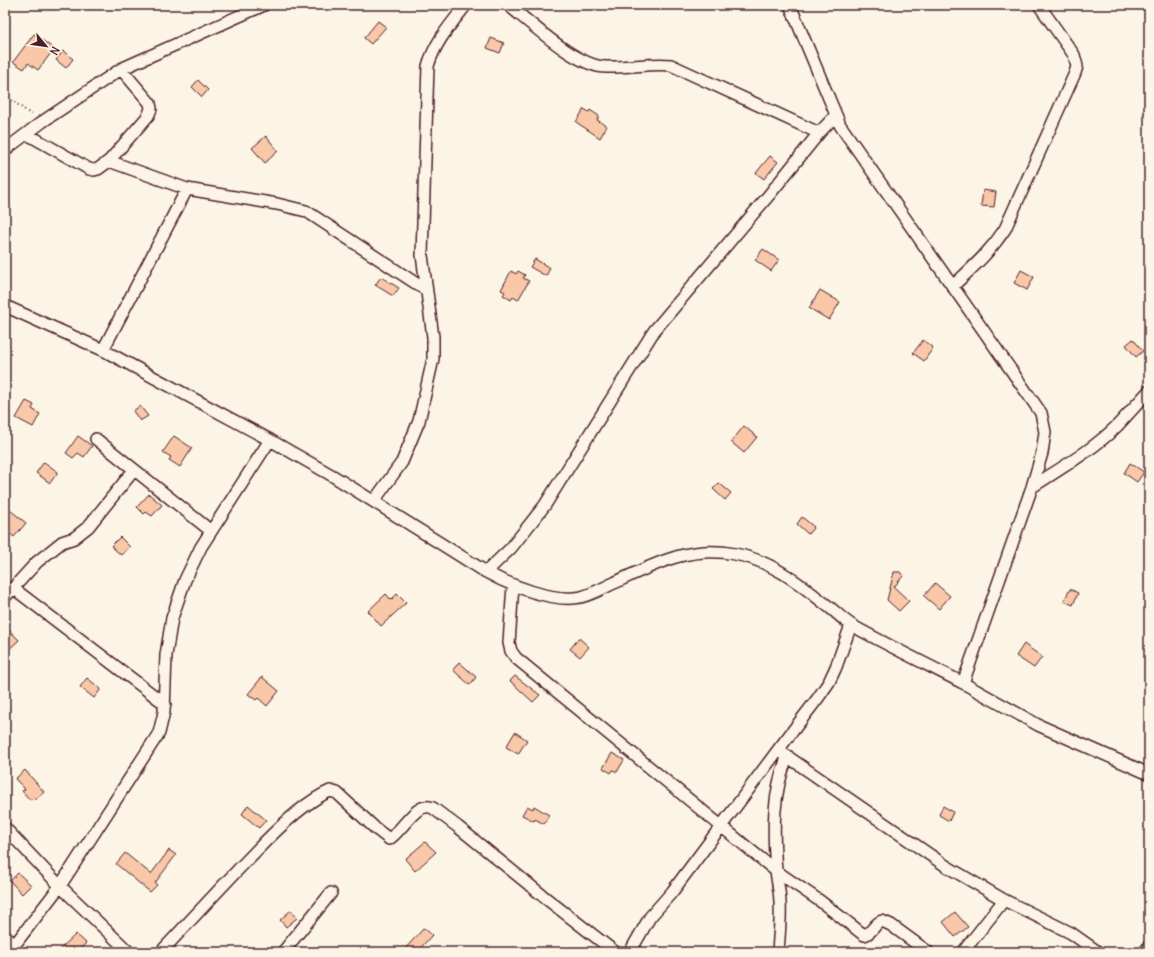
<svg xmlns="http://www.w3.org/2000/svg" width="1154" height="957" font-family="Delius,sans-serif">
<style>
.building{fill:#f9c8a9;stroke:#4a1f2b}
.lines{fill:none;stroke-linecap:round;stroke-linejoin:round}
.street-casing{stroke:#4a1f2b;stroke-width:14}
.path{stroke:#4a1f2b;stroke-width:2;stroke-dasharray:1 3;stroke-linecap:butt}
.street{stroke:#fcf5e5;stroke-width:11}
</style>
<rect width="100%" height="100%" fill="#fcf5e5"/>
<filter id="ink" filterUnits="userSpaceOnUse"><feTurbulence type="fractalNoise" baseFrequency=".025" numOctaves="2"/><feDisplacementMap in="SourceGraphic" scale="8" xChannelSelector="R" yChannelSelector="G"/><feConvolveMatrix kernelMatrix="1 2 1 2 8 2 1 2 1" color-interpolation-filters="sRGB"/></filter>
<g filter="url(#ink)">
<path class="building" d="M378,21L386,27L371,44L364,38Z
M34,34L54,49L38,70L28,63L24,69L13,62Z
M491,38L504,43L500,53L487,48Z
M63,51L73,59L66,68L56,60Z
M198,80L208,90L202,97L192,87Z
M584,109L589,112L590,110L599,116L597,120L607,126L600,138L576,122Z
M266,136L278,151L265,163L252,148Z
M770,156L778,162L764,179L756,173Z
M983,190L996,192L994,207L981,206Z
M763,249L779,260L771,271L755,260Z
M535,259L550,268L546,276L530,267Z
M1021,270L1034,277L1027,290L1014,283Z
M511,271L516,274L518,271L525,275L523,278L529,281L518,300L513,297L511,300L503,295L505,292L501,290Z
M381,277L399,288L393,296L375,285Z
M820,290L840,302L829,320L809,308Z
M1133,339L1143,351L1136,357L1126,345Z
M923,340L933,348L924,361L913,353Z
M26,401L34,405L32,409L40,414L33,427L16,418Z
M140,406L148,416L140,421L133,411Z
M744,426L757,437L744,453L731,442Z
M78,436L92,446L84,457L78,453L73,458L66,453Z
M174,436L192,448L180,467L169,460L171,457L163,452Z
M44,462L58,472L50,483L36,473Z
M1130,463L1144,472L1137,482L1124,473Z
M719,483L731,493L725,500L713,489Z
M149,494L162,505L152,516L146,512L144,514L137,507Z
M10,510L26,523L14,537L5,529V515Z
M802,517L814,527L808,534L797,524Z
M120,537L130,547L121,555L111,546Z
M894,572H900L903,576L894,587L909,601L899,611L887,600Z
M935,583L950,596L939,609L924,596Z
M1070,589L1078,593L1073,605L1064,601Z
M386,594L391,600L397,594L406,603L381,626L368,611Z
M5,626L19,640L5,653Z
M579,638L589,647L580,657L570,649Z
M1024,644L1042,657L1034,668L1016,656Z
M459,662L476,677L470,685L453,670Z
M515,676L540,695L533,702L510,681Z
M262,677L279,691L267,706L258,698L256,700L248,694Z
M87,678L101,689L94,698L80,687Z
M515,732L527,740L518,754L506,747Z
M612,753L624,760L617,772L613,770L611,773L603,768Z
M25,770L44,792L35,800L33,798L30,800L22,791L25,789L15,779Z
M248,805L266,820L259,828L242,814Z
M527,806L533,809L534,806L549,815L544,824L535,819L534,821L522,815Z
M943,806L953,812L949,821L939,815Z
M425,842L436,852L415,871L405,859Z
M169,850L176,855L155,883L157,885L150,892L116,864L125,853L151,874Z
M18,873L31,885L22,894L10,881Z
M291,910L297,918L286,927L280,920Z
M955,912L968,927L955,937L943,922Z
M424,928L432,935L417,952H402Z
M76,934L86,943L77,952H57Z"/>
<g class="lines">
<defs>
<path id="street" d="M508,5C531,23 577,67 606,67C628,68 649,63 671,65L819,133
M27,134L89,169L94,170L98,169L109,161L148,116L151,109L150,103L121,69
M5,150L42,122L121,69L264,5
M109,161L187,189L277,204L306,211L426,290
M953,286C973,267 990,252 1005,229L1075,73L1077,66L1074,55L1039,5
M5,306L103,350L270,440L333,476L486,572C509,585 554,603 581,597C593,594 603,588 614,583C655,564 689,545 735,554C769,560 798,582 824,603C834,610 843,620 853,626C889,646 926,664 963,683L1032,487L1042,453L1045,432L1041,413L840,125L836,115L790,5
M103,350L187,189
M96,439L211,531
M1032,487C1061,468 1093,450 1118,425C1128,414 1139,402 1149,391
M374,501L402,462L419,421L433,359V337L422,255L428,66C435,42 451,24 466,5
M486,572L511,548L545,505L654,331L769,195L819,133L836,115
M513,585L509,643L511,651L516,658L776,871L820,901L864,935C873,933 874,923 882,921L891,925L928,952
M13,588L165,704
M5,597L37,562L62,542L74,538L88,527L134,470
M963,683L1038,725L1149,774
M778,750L946,866L1004,900L1071,933L1098,952
M5,828L60,886L129,952
M5,936L15,946
M9,952L60,886L159,733L164,712L166,655L172,618L185,580L201,547L270,440
M161,952C192,919 223,885 255,852C275,831 304,802 330,791L337,793L376,829L389,839C402,832 416,800 433,808L458,827L548,900L615,952
M283,952L331,893
M630,952L650,917L672,892L778,750L818,698L829,682L836,667L851,625
M778,952C779,936 781,919 780,903C780,892 777,881 776,870C773,832 772,791 788,756
M963,952L1004,900
M1145,952L1149,946"/>
</defs>
<use href="#street" class="street-casing"/>
<path class="path" d="M5,95L33,116"/>
<use href="#street" class="street"/>
</g>
</g>
<rect width="1154" height="957" fill="none" stroke="#fcf5e5" stroke-width="20"/>
<rect x="10" y="10" width="1134" height="937" fill="none" stroke="#4a1f2b" stroke-width="1.5" filter="url(#ink)"/>
<g transform="translate(46 46) rotate(119)" stroke="#fcf5e5" stroke-width="3" paint-order="stroke">
<path d="M0-3L7 15L0 10L-7 15Z" fill="#4a1f2b"/>
<text y="-6" font-size="11" font-weight="bold" text-anchor="middle" fill="#4a1f2b">N</text>
</g>
</svg>
